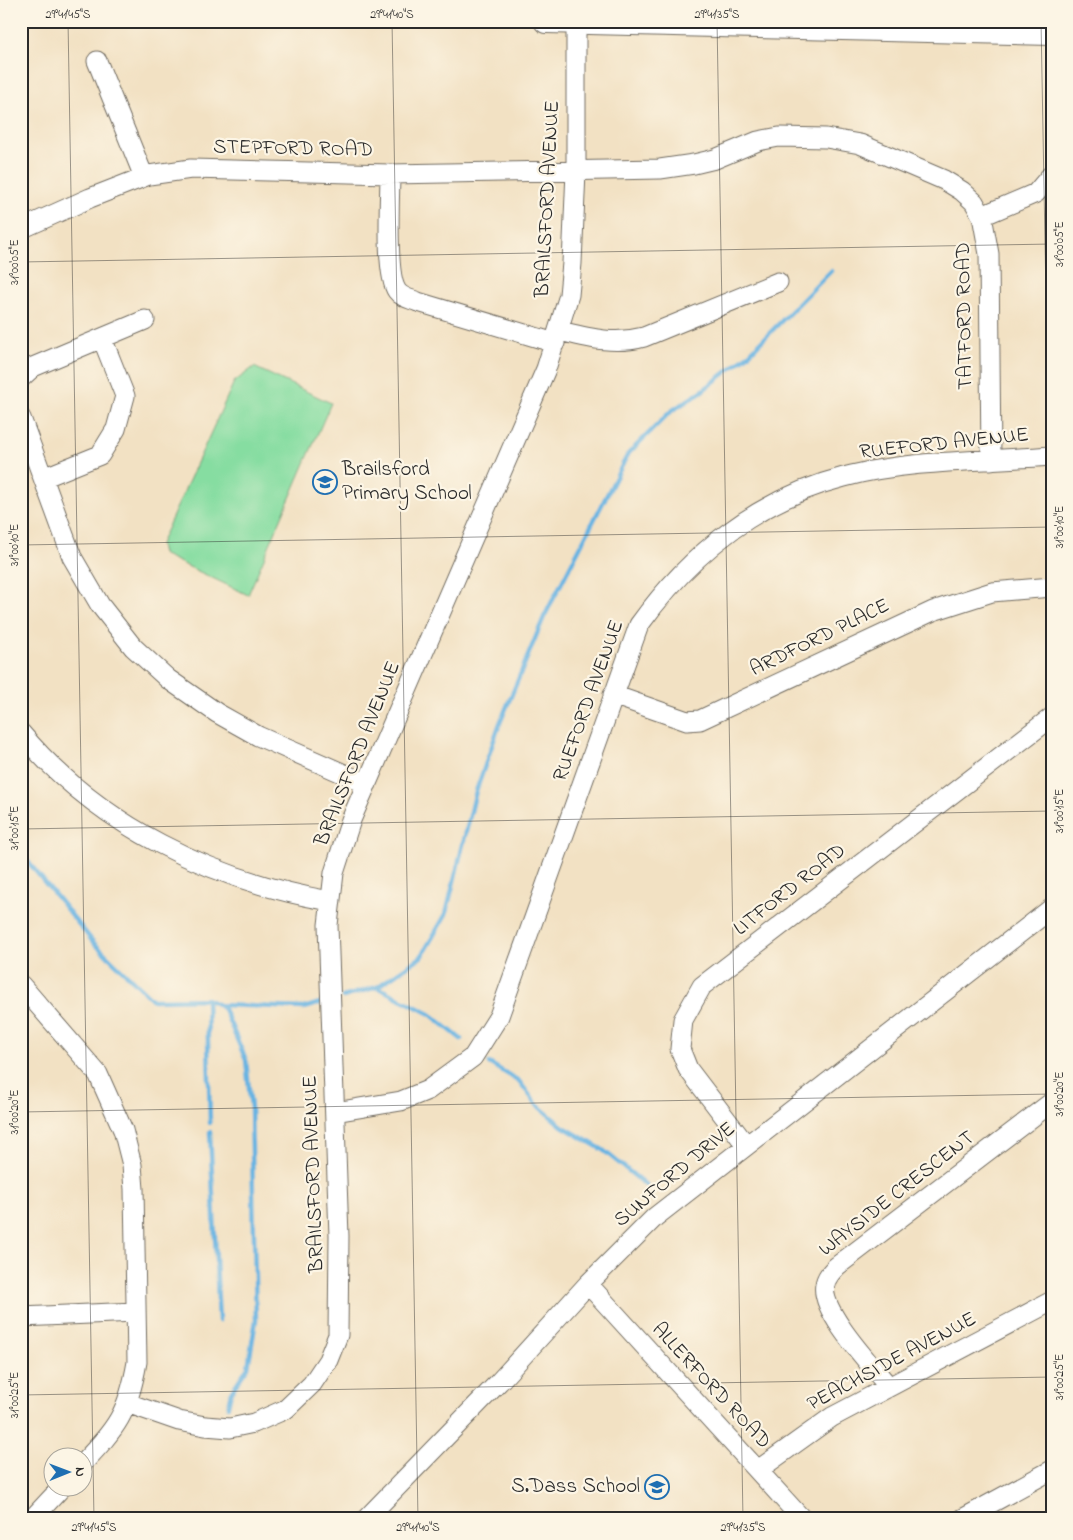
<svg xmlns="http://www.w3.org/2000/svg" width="1073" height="1540" font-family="'Indie Flower',sans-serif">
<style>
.green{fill:#86dda1;stroke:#588466}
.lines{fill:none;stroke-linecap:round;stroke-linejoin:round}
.stream{stroke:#69b4e2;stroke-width:4.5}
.minor-casing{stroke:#716b60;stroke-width:21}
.major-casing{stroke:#716b60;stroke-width:26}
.minor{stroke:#fff;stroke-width:19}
.major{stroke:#fff;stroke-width:24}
.ticks{fill:none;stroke:#2b2b2b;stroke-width:1;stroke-opacity:0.45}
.labels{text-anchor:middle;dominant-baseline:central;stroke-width:4.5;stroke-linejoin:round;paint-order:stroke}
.street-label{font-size:21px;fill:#2b2b2b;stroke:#fcf5e5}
.poi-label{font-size:21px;fill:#2b2b2b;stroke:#fcf5e5;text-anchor:start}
.neatline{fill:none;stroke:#2b2b2b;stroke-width:2}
.ticks-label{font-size:12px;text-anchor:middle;fill:#2b2b2b}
</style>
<rect width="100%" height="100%" fill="#fcf5e5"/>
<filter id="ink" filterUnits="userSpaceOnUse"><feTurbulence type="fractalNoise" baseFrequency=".02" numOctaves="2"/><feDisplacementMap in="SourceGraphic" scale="10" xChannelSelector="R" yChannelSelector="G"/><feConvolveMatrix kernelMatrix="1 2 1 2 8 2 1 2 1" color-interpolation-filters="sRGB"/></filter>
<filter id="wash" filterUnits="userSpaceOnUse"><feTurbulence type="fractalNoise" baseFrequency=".0096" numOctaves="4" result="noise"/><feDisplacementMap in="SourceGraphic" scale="20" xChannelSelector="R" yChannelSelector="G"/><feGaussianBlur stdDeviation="1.12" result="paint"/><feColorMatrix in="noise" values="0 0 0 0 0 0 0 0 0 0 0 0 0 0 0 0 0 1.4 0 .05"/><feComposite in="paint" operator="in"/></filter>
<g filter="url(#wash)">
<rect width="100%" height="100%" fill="#f2e1c3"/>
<path class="green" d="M254,367L331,403L248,595L162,554L160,544L234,382Z"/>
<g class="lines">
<path class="stream" d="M21,853L94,943L153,1000L207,999L219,1005L304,1008L320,1003
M377,987L421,957L446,914L476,791L500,723L544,617L628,454L670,412L702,391L748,355L831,271
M343,997L377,987L430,1014L461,1039
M207,999L210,1123
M219,1005L224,1009L246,1060L251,1108L256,1320L248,1367L231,1392L228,1406
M489,1063L519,1081L537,1105L562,1126L603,1150L647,1186
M210,1132L219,1321"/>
</g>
</g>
<g filter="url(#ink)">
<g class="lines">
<defs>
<path id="minor" d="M97,61L144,177
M390,174C390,198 385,274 397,291C402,298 411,299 418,302L555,343
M982,216L1036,193L1052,174
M21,229L90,198L149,175L191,169L390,174L660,169L694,164L715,159L758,141L779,137L826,138L860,144L944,180L962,191L974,202L982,216L989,254L991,460
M560,331C589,338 614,345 644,337L778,282
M21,378L33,367L145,320
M21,418L72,557L100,605L133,647L168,679L217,713L258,736L367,784
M43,478L100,455L116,429L125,396L102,338
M613,695L687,721L700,720L933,611L992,592L1052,587
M21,733C99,826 212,880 330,901
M21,985L98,1074L123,1130L132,1165L134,1189L137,1362C128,1414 117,1427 82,1464
M335,1112L401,1101L428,1090L473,1057L499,1016L639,625C690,554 758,499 844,477C906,460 987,461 1052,456
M746,1145L688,1069L680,1049L683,1020L702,986L1052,717
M588,1284L802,1519
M21,1317L136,1312
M889,1387C873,1367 819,1311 825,1285C826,1277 831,1272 837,1266L1052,1102
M127,1403L179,1421L205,1426L230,1428L254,1423L286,1409L312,1384L328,1360L338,1335L339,1236L328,925L334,873L351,820L546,369L569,295L572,263L576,172V21
M758,1470L832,1417L1052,1301
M32,1519L61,1488
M366,1519L499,1382L588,1284L655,1217L1052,908
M962,1519L1052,1470"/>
<path id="major" d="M546,21L1052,33"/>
</defs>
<use href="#minor" class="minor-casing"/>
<use href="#major" class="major-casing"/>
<use href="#minor" class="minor"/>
<use href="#major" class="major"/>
</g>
</g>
<path class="ticks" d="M68,21L94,1519M392,21L418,1519M717,21L743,1519M1041,21L1052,630M21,262L1052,244M21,545L1052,527M21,829L1052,811M21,1112L1052,1094M21,1395L1052,1377"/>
<defs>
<symbol id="school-ring" viewBox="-11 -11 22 22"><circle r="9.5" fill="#fcf5e5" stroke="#1f6fb2" stroke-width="1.5"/><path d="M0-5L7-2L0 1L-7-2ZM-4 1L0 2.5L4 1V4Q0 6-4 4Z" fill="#1f6fb2"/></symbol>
</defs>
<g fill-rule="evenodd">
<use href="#school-ring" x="311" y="468" width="28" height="28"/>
<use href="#school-ring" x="643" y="1473" width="28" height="28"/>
</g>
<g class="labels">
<g class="street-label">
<text transform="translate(293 149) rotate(1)">STEPFORD ROAD</text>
<text transform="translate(548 199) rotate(-87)">BRAILSFORD AVENUE</text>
<text transform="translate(965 316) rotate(-91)">TATFORD ROAD</text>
<text transform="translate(944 444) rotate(-6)">RUEFORD AVENUE</text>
<text transform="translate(820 638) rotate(-26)">ARDFORD PLACE</text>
<text transform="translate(589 701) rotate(-70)">RUEFORD AVENUE</text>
<text transform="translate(358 754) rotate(-68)">BRAILSFORD AVENUE</text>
<text transform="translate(790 890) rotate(-38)">LITFORD ROAD</text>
<text transform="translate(314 1174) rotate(-92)">BRAILSFORD AVENUE</text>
<text transform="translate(675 1175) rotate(-40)">SUNFORD DRIVE</text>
<text transform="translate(897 1194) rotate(-38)">WAYSIDE CRESCENT</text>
<text transform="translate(892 1362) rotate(-28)">PEACHSIDE AVENUE</text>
<text transform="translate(711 1386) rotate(47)">ALLERFORD ROAD</text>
</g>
<g class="poi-label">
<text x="342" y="470">Brailsford<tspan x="342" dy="24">Primary School</tspan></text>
<text x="640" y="1487" text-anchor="end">S.Dass School</text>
</g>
</g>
<rect width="1073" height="1540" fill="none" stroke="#fcf5e5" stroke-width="55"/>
<g transform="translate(68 1472) rotate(89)"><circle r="24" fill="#fcf5e5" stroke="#a8a49b"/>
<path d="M0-4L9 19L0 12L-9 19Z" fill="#1f6fb2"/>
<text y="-8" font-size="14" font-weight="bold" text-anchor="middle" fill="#2b2b2b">N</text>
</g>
<rect x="28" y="28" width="1018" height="1484" class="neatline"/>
<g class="ticks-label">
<text x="68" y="18">29°41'45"S</text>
<text x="392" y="18">29°41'40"S</text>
<text x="717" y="18">29°41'35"S</text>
<text transform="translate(1059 244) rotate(-90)" y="4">31°00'05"E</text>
<text transform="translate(14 262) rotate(-90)" y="4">31°00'05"E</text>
<text transform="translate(1059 527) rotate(-90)" y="4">31°00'10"E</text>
<text transform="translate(14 545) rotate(-90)" y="4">31°00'10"E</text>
<text transform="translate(1059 811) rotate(-90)" y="4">31°00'15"E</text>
<text transform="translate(14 828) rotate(-90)" y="4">31°00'15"E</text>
<text transform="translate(1059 1094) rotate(-90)" y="4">31°00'20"E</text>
<text transform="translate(14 1112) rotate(-90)" y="4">31°00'20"E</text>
<text transform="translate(1059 1377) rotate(-90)" y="4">31°00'25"E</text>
<text transform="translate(14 1395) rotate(-90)" y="4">31°00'25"E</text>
<text x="94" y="1531">29°41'45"S</text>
<text x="418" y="1531">29°41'40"S</text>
<text x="743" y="1531">29°41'35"S</text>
</g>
</svg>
